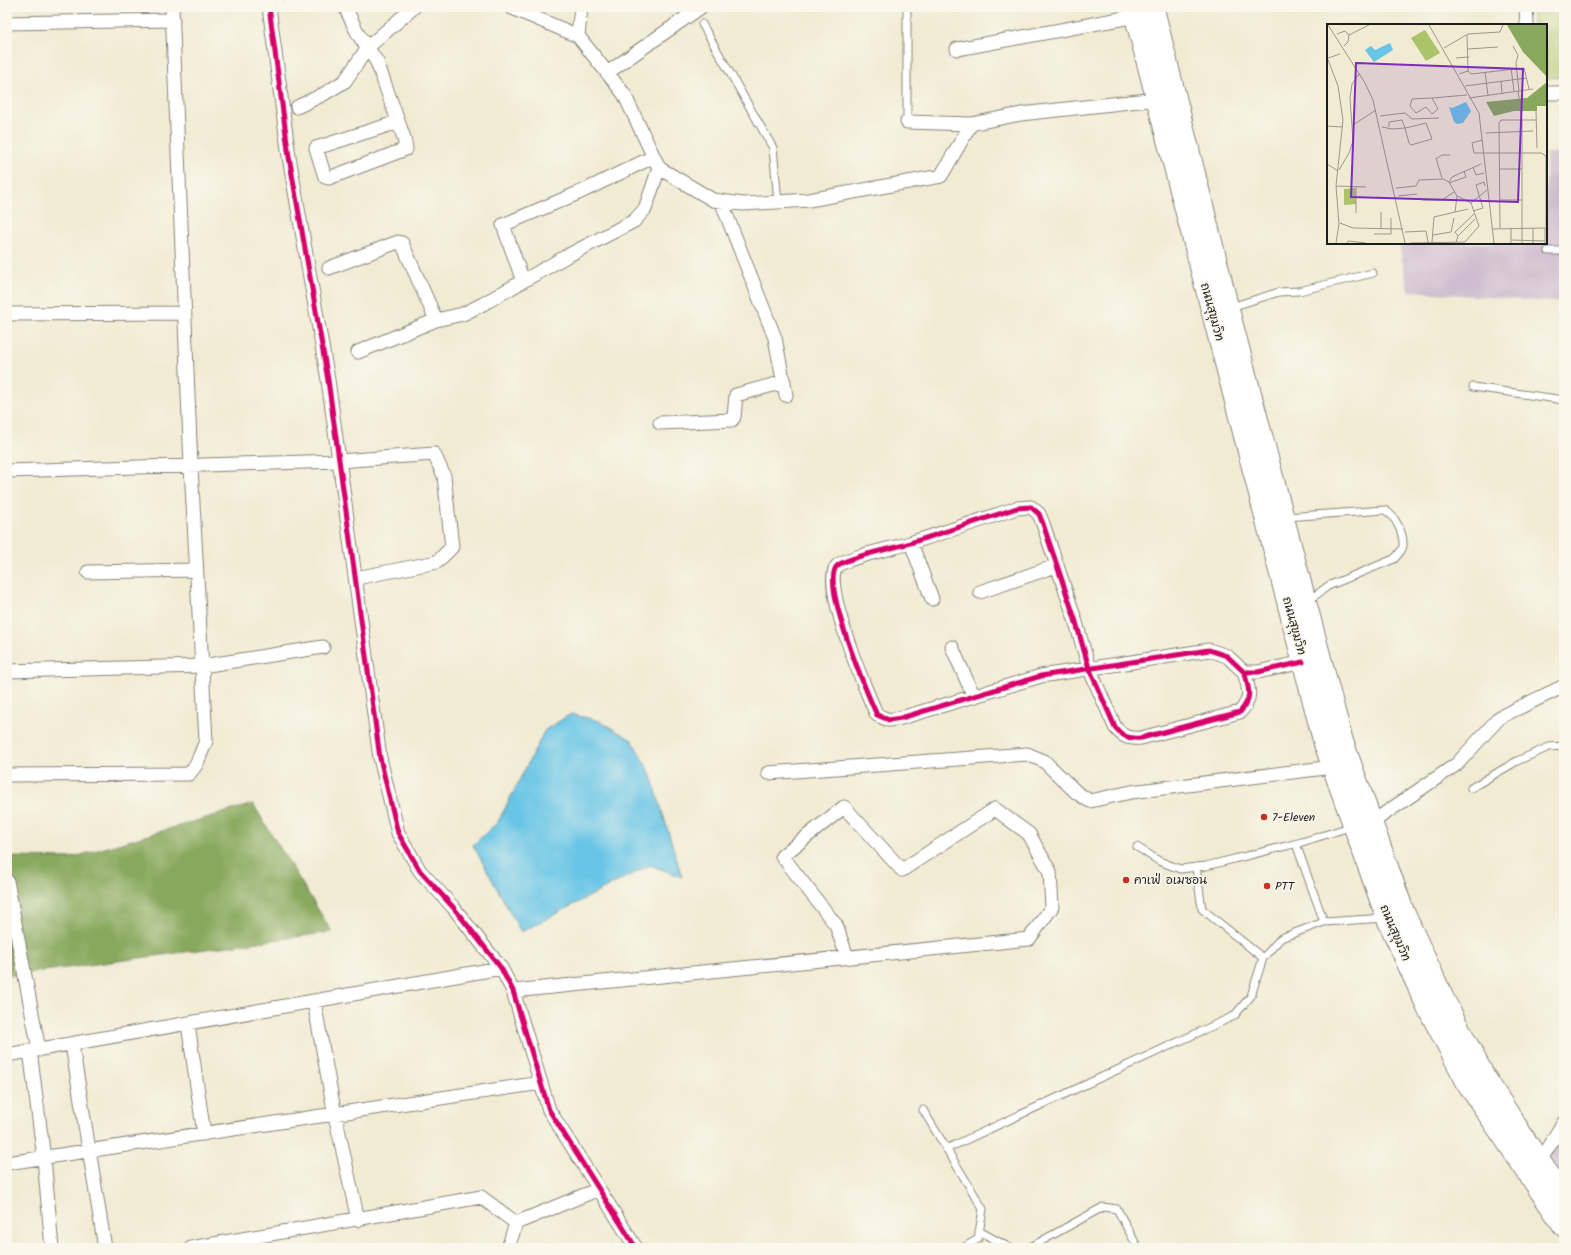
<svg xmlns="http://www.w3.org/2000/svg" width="1571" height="1255" font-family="Kalam,'Playpen Sans Thai',sans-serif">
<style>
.industrial{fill:#cfbdcf}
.green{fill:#abc369;stroke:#647042}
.forest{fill:#88a95d;stroke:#52623c}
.water{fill:#68c5e6;stroke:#427081}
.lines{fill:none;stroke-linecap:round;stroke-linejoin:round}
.lane-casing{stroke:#868478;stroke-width:9}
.street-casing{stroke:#868478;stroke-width:15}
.primary-casing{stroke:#868478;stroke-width:23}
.lane{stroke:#fff;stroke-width:7}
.street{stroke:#fff;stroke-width:13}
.primary{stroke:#fff;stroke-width:21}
.cycleway-casing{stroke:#fbf7ec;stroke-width:8}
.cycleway{stroke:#d6006c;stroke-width:5}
.poi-dot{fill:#c8321e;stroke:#fbf7ec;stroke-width:1.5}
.labels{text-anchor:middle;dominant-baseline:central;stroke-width:3.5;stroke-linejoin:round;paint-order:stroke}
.street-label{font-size:12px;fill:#1c1c1c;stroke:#fbf7ec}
.poi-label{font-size:12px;fill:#1c1c1c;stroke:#fbf7ec;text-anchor:start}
.inset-road{fill:none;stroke:#9c988a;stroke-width:1}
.view{fill:#7b2cbf;fill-opacity:0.15;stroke:#7b2cbf;stroke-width:2}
.inset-edge{fill:none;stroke:#1c1c1c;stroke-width:2}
</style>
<rect width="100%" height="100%" fill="#fbf7ec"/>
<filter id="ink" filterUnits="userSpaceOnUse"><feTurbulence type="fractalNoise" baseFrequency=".025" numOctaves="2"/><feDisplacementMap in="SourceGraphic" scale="8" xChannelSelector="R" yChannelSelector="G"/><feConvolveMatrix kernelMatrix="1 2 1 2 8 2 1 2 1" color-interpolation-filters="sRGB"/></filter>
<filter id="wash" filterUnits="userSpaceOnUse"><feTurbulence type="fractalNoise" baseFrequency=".012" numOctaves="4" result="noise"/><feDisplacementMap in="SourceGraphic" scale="16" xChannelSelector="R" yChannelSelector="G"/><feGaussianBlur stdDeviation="0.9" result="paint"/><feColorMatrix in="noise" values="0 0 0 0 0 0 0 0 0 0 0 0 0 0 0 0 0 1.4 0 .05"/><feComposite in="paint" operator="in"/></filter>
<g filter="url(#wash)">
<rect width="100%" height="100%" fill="#f1ebd3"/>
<path class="industrial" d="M1546,153H1564V303L1408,291L1399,243H1546Z
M1564,1122V1196L1539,1162Z"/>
<path class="green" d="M1532,7H1564V77L1546,78V25H1533Z"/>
<path class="forest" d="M253,804L332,932L7,976V857L71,858Z"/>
<path class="water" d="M571,714L599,721L632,740L651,775L682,877L650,865L521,932L473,845L498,822L545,730Z"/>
</g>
<g filter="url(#ink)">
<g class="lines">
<defs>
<path id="lane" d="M702,24L773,148L778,202
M907,122V7
M1548,251H1564
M1231,307L1279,292L1299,291L1373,273
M1473,387L1564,400
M1285,517L1385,510C1395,516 1404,533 1403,546C1402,551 1398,555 1394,559L1328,586L1308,601
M1471,788L1517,761L1549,747L1564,746
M1296,844L1324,922
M1137,847L1159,861L1180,869L1206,866L1302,842L1353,826
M1196,867L1202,909L1263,958
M923,1110L983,1209L978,1239L963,1248
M946,1149L1234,1016L1251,996L1263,958L1281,938L1324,922L1385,918
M979,1231L1010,1248
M1029,1248L1103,1207L1117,1209L1138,1248"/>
<path id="street" d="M269,7L289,157L328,380L380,758L398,833L420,871L453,907L501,968L513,991L549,1110L636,1248
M345,7L358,34L377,62L404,138L406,149L329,178L325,177L316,148L398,122
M510,7L578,36
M581,7L578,36L624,94L659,168L713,200L743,204L809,200L941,176L971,124L1021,114L1157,99
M1526,7L1527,25
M7,23L173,20
M957,49L1136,16
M607,73L701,7
M1546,93H1564
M297,107L324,94L345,81L368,47L414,7
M907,122L971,124
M721,201L775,338L786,395
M329,268L398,242L402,243L436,320
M523,281L503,225L583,191L653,157
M7,314L185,313
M358,352L436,320L463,314L483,304L565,257L634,221L645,209L659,168
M660,423L732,420L734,417L736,395L784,382
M7,471L339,461L434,454L444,476L452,547L437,562L356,578
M911,543L932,599
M88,572L196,570
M980,592L1056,566
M952,647L974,697
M7,671L202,666L323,647
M1244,672C1249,689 1253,697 1240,712L1141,738C1128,739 1123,737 1115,727L1089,668L1075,619L1043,524L1039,514L1031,507L1017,508C981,520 946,532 910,543C895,548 847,557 837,566C820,582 867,694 877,715L889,720L901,718L1041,676L1209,650L1227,656L1244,672H1258L1303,662
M768,773L1027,754L1044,761L1077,793L1090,801L1131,792L1333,767
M7,775L189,774L196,765L206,741L191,467L172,7
M1371,823L1457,764L1500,717L1564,686
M7,881L39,1050
M513,991L1029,939L1052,907L1050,872L1029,834L995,809L902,870L844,807L782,856L836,925L847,957
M314,1002L335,1115L358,1220
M188,1024L204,1134
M72,1045L105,1248
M30,1051L44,1158L52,1248
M7,1055L501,968
M1539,1162L1564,1122
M7,1163L541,1083
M191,1248L481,1197L516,1223L599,1189
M508,1248L516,1223"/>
<path id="primary" d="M1133,7L1324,742L1387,918L1427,1006L1468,1084L1564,1226
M1153,7L1228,308L1342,740L1404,913L1444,1000L1484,1076L1531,1149L1564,1196"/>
</defs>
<use href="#lane" class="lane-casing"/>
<use href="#street" class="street-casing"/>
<use href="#primary" class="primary-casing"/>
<use href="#lane" class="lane"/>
<use href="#street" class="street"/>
<use href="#primary" class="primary"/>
<defs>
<path id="cycleway" d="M269,7L289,157L328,380L380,758L398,833L420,871L453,907L501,968L513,991L549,1110L636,1248
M1244,672C1249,689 1253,697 1240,712L1141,738C1128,739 1123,737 1115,727L1089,668L1075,619L1043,524L1039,514L1031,507L1017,508C981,520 946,532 910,543C895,548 847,557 837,566C820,582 867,694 877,715L889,720L901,718L1041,676L1209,650L1227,656L1244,672H1258L1303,662"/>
</defs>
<use href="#cycleway" class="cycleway-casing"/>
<use href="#cycleway" class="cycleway"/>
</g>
</g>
<g class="poi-dot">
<circle cx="1264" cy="817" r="4"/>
<circle cx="1126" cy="880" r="4"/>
<circle cx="1267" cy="886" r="4"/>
</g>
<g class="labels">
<g class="street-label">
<text transform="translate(1212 312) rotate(75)">ถนนสุขุมวิท</text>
<text transform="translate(1294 626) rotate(75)">ถนนสุขุมวิท</text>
<text transform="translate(1395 933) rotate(67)">ถนนสุขุมวิท</text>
</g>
<g class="poi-label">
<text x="1272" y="817">7-Eleven</text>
<text x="1134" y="880">คาเฟ่ อเมซอน</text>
<text x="1275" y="886">PTT</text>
</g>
</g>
<g transform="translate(1327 24)">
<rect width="220" height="220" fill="#f1ebd3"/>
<path d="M98,6L113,29L99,37L84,14ZM28,164L29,180L17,181V165Z" fill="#abc369"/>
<path d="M180,1H220V53L196,28ZM220,58V124L219,82H210V87H187L167,92L159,78L200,74Z" fill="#88a95d"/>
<path d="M63,19L66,26L47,38L38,26L44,22L48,26ZM139,78L144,87L136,99L130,100L127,98L122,83L125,84Z" fill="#68c5e6"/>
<path class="inset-road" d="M1,1L38,59L46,76L78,219M102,1L152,89L167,219M10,10L18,7L22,11L21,18L17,22M22,11L42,1M140,11L141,47M186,22L191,31L189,39L192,67M117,24L141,10L173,8L176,1M141,25L171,23M0,33L11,62L16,96L9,162L12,200L9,219M1,34L13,30M129,34L142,33M184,44L187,67M158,48L161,71M132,50L141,47L144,50L197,44L202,65M174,57L175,69M138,62L200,54M191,67L195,96V219M105,74L111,85L105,90L99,83L89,89L83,82L85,75L105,74L140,71M142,74L206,65M209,86L210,124M53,92L78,89L85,95L112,94M26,101L49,86M0,102L16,103M55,103L65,105L78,104L83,103L99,99L105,115L84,121L82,119L78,104L75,96L62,98V103M159,109L206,107M155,116L145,119L147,129H214L219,132V203M109,134L115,154M109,135L115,131H123M0,140L11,147M146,143L149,151L157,149M173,145H195M12,146L22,129L26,117L23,74L25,60L32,50M122,158L125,153L154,140M122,159L139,153L137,147M9,162L39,163M29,163V189M69,164L89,162L92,156L116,155L122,158L130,172L128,188M71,172L90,170M95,176H115L127,168M173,176H195M144,179L160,166M146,187L156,184L149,161L157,158L158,162M13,199L26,204L76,205M173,204L172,99L174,96H209M206,204V219M54,205V188M165,205L220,204M78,208L99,207L101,218M47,210H64V194M106,211L124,208L127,194M131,212L128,208L147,190M184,216L218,217M105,218L107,193L141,185M129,218L131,212L148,195M20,219L21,217L39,219M83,219L138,218L152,202L144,179L130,172M184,219V204M218,219V204"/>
<path class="view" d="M29,39L196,45L191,178L24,173Z"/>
<rect width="220" height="220" class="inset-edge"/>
</g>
<rect width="1571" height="1255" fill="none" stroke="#fbf7ec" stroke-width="24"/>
</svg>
